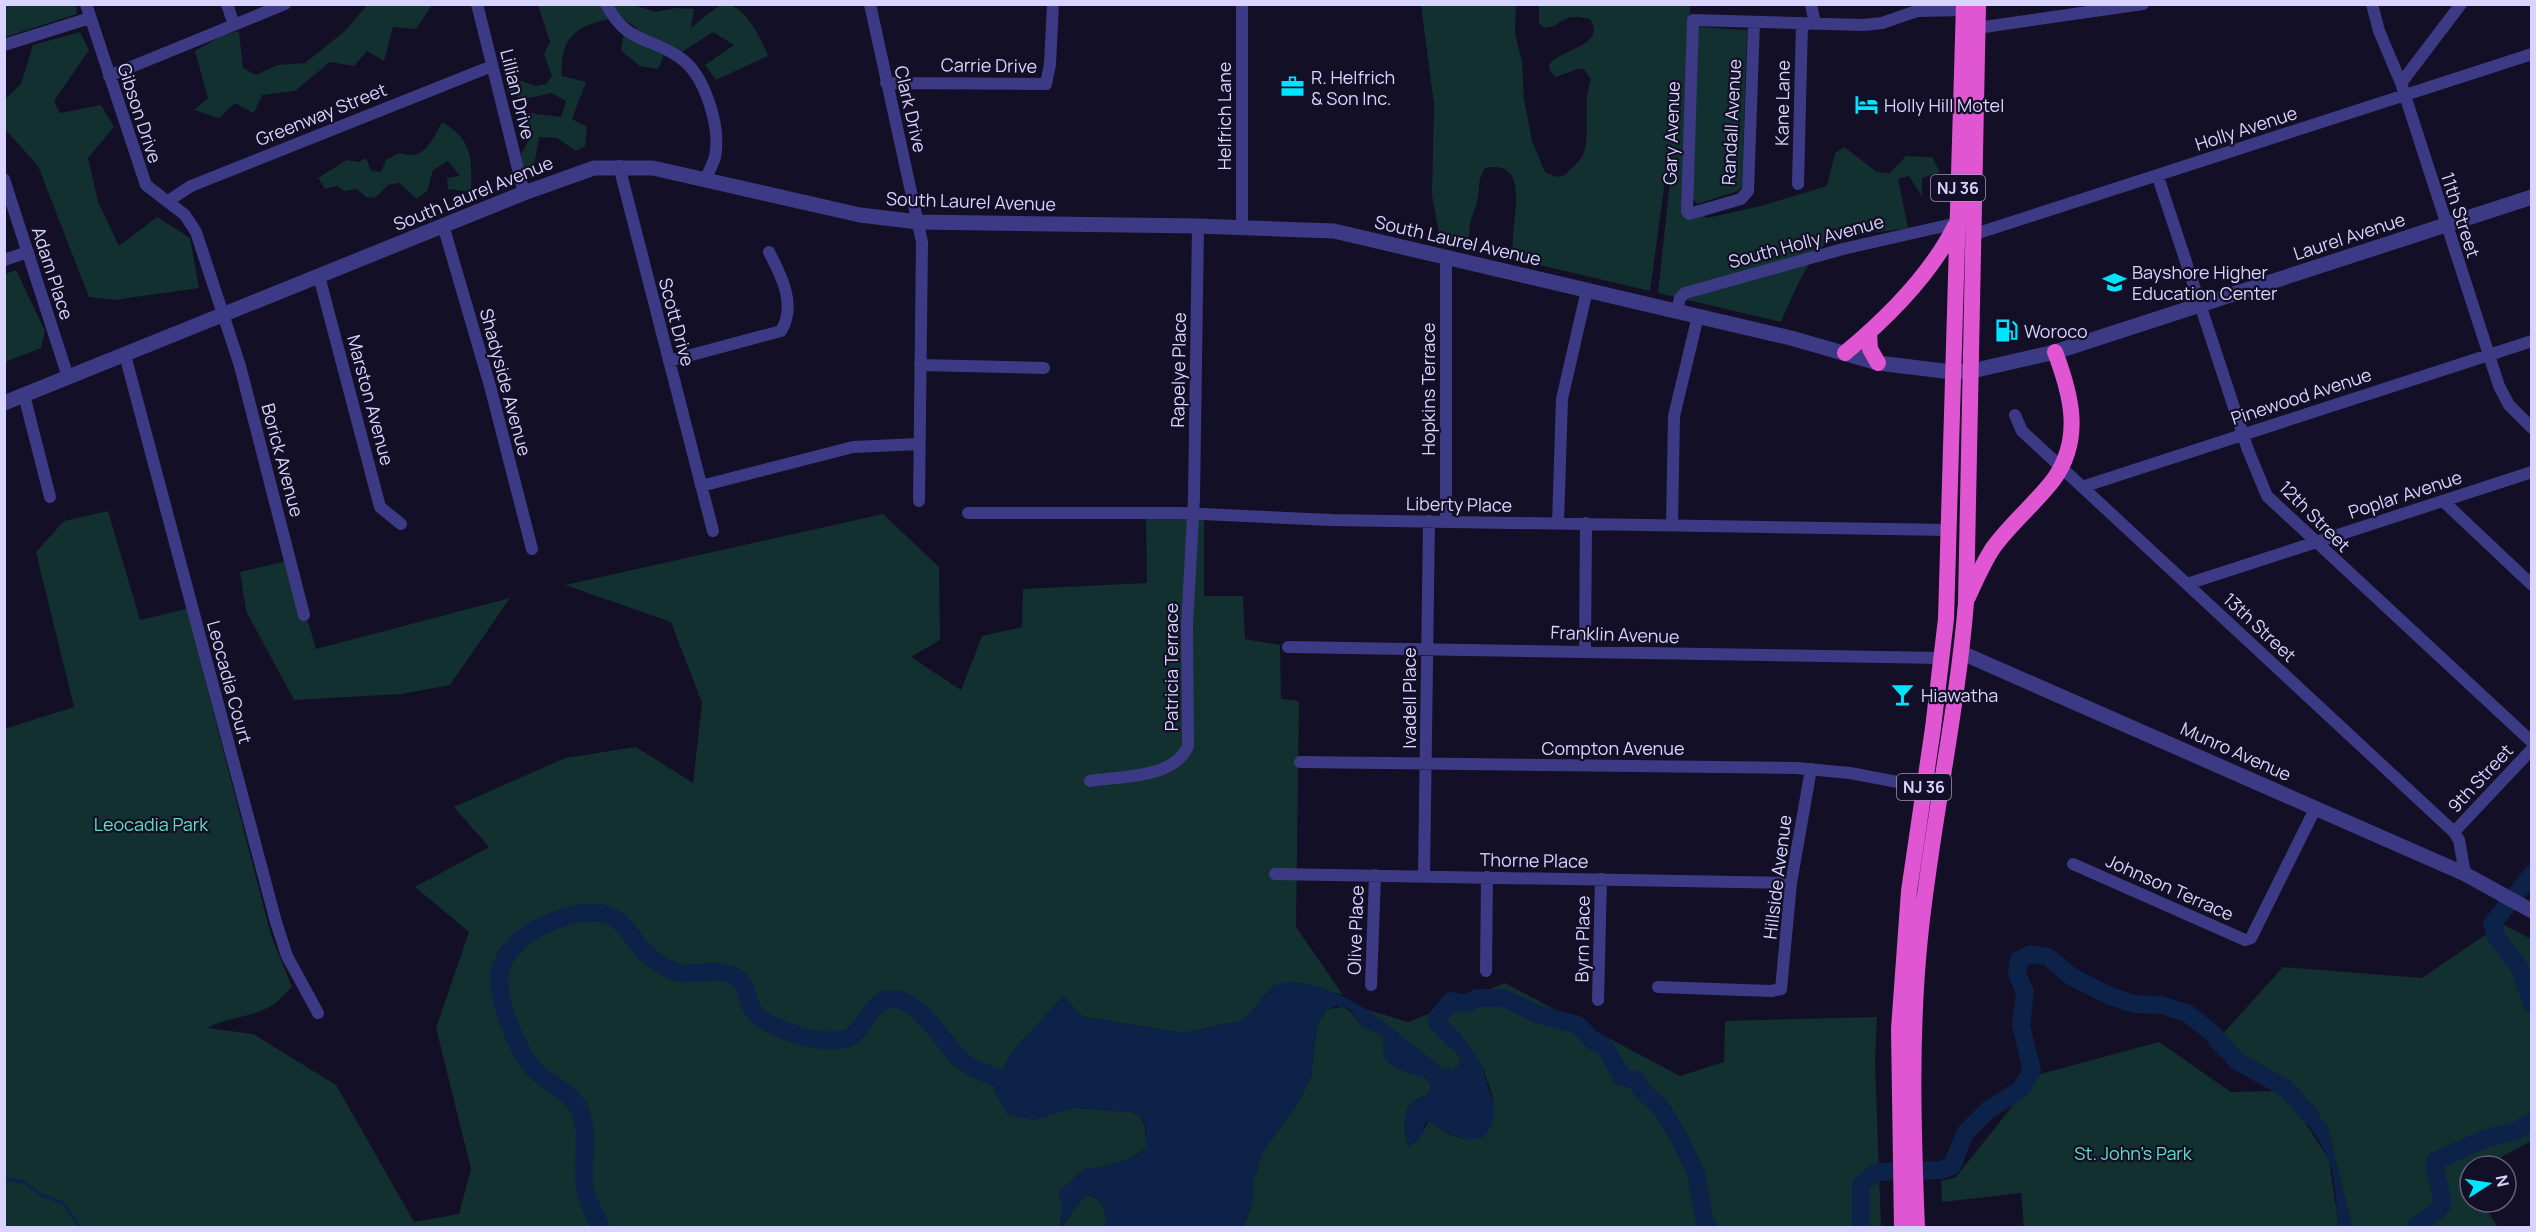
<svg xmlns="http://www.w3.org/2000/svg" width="2536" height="1232" font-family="Manrope,sans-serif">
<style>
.green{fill:#12302f}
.water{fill:#0c2248}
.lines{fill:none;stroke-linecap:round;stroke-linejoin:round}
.stream{stroke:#0c2248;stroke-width:3}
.river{stroke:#0c2248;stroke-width:18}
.minor{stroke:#3d3a85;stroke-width:12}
.tertiary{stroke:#3d3a85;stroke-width:15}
.trunk{stroke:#e055d1;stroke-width:16}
.labels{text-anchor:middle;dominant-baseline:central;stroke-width:4.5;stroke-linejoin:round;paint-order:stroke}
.shield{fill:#130f26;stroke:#9e99be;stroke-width:1.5}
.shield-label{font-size:16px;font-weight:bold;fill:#d9d4ff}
.street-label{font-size:18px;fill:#d9d4ff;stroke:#130f26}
.poi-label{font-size:18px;fill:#d9d4ff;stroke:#130f26;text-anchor:start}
.park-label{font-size:18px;fill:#5fe0c0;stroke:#130f26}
</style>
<rect width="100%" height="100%" fill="#130f26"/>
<path class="green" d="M4,5H76L77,14L5,37Z
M367,5H432L416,29L393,27L384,61L367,51L354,66L330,62L295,91L262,95L254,113L235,103L219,118L194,110L208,98L195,51L221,36L239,31L243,68L256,75L277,65L305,63L345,31Z
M538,5H633L656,12L675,8L694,9L691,28C700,21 711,10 721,5C744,0 762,41 768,56L716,80L705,65L734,45L713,32L683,51L665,52L658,69L640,66L621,51L623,37L637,28L620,17C582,24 559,32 562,76L586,82L572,119L587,127L585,146L576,151L557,138L539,137L534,166L523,170L521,154L530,138L520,125V112L561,117L566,101L551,93L521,100L507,90L509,77L536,86L546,84L552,76L544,54L550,42Z
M1421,5H1516L1515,33L1522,62L1524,99L1532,141L1545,172L1557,177L1565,175C1570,169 1578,164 1581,158C1593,139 1581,103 1591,80L1584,69H1578L1556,77L1550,71L1549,65C1559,49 1608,46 1590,19C1558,12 1567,25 1544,28L1539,23V5H1690V207L1707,218L1761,206L1827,186L1835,153L1844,147L1877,172L1890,173L1906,156L1932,157L1940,172L1922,178V197L1909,176L1898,179L1908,228C1883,233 1853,231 1829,242C1810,251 1790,302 1781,322L1658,293L1670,182L1665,180L1650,291L1514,259C1506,230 1537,158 1485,168C1477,180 1480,190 1477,202C1473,217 1467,223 1470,240L1459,248L1441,245L1432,195L1434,104Z
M1700,27L1747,30L1742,187L1738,191L1697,204L1693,199L1698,29Z
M80,32L89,50L54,101L60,113L101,105L114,127L88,158L98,202L119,246L157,217L190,238L199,288L114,300L89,297L38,166L5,129V99L21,84L33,45Z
M442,122C473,140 472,158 471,192L448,189L447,178L460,176L448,161L433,170L427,191L417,199L399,183L388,185L375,198L366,197L357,189L344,191L337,186L325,189L318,178L347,160L359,162L366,158L371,171L381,172L386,160L399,153C425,161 431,142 442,122Z
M16,270L45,331L41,348L5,362V274Z
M108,511L140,620L190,608L203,672L271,935L292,987C286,992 281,999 274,1004C256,1017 227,1017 207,1028L253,1034L336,1085L414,1222L459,1214L471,1169L436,1028L469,932L415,887L489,847L454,807L565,758L636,747L693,783L702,703L671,622L565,585L883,514L939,567L940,640L911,657L961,690L982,636L1022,627L1023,589L1147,583L1146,516L1204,517V596H1243L1245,639L1280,645L1281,699L1299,701L1296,927L1343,995L1300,983L1273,986L1244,1020L1183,1033L1083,1017L1063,997L1011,1053L994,1089L1007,1114L1075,1108L1131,1112L1140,1116L1145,1126L1146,1148C1101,1185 1067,1142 1060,1227H5L4,729L74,707L36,552L64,521Z
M290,560L316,649L510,598L450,685L402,694L294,700L246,611L240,572Z
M2497,921L2531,939V1141L2485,1166H2470V1202H2481L2498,1227H2418L2435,1208L2406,1227H2352L2327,1125L2220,1037L2283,967L2422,978L2488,933Z
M1505,983L1680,1076L1724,1062L1725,1021L1877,1017L1875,1062L1881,1227L1243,1228L1252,1204L1253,1181L1263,1151L1298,1103L1311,1077L1317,1024L1326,1010C1346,1005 1346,1006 1358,1021C1365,1029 1375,1031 1383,1036C1385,1043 1383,1049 1384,1055C1390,1070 1414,1073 1426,1078L1430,1084V1091C1425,1097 1416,1098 1411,1104C1403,1112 1403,1138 1409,1146L1417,1140L1429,1121L1451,1135L1463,1139L1494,1117L1492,1094L1481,1063L1439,1025L1461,1060L1458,1067L1453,1070L1442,1068L1365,1009L1408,1022Z
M2159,1042L2231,1092L2277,1091L2298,1111L2329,1160L2339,1227H2024L2021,1193L1942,1202L1941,1181L1956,1177L2037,1075Z
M1085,1195C1103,1196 1108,1212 1105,1227H1061Z"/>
<path class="water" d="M1286,982C1348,983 1396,1033 1442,1068L1453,1070L1458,1067L1461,1060L1438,1024L1465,1040L1481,1063L1495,1110L1492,1125L1484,1137C1462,1145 1446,1131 1429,1121L1425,1123L1422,1135L1409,1146C1404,1137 1403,1115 1410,1106C1414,1099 1425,1097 1430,1091V1084L1426,1078C1415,1074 1387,1069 1384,1055C1382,1049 1385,1043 1383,1036L1364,1028L1350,1009L1337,1006L1326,1010L1317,1024L1311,1077L1298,1103L1263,1151L1253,1180L1252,1204L1243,1227H1105C1108,1212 1104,1196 1086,1195L1060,1227L1062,1205L1058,1192L1085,1169L1114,1164L1136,1156L1146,1148V1126L1140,1116L1131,1112L1075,1108L1033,1120L1007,1114L994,1089L1011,1053L1062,997L1083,1017L1183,1033L1244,1020L1273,986Z
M2214,1037H2220L2327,1125L2352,1227H2339C2336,1208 2336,1177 2328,1159C2318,1134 2289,1096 2266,1081C2246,1068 2224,1066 2209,1044Z"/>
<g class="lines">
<path class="stream" d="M4,1179L24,1182L40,1194L63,1203L81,1228"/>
<path class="river" d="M2532,874L2492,924L2497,938L2519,967L2532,1004
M1454,1040L1438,1024L1437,1018L1451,1001L1466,1004L1477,998H1504L1537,1014L1578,1025L1592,1040L1605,1047L1622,1077L1637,1080L1642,1091L1660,1106L1680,1139L1696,1174L1704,1220L1709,1228
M601,1228C594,1213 584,1196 584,1179C583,1155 590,1128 577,1105C567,1090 550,1084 537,1072C517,1054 491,990 502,964C509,948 523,936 538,928C558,918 588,907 610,916C625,922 630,935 639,946C647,955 658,964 669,969C689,981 717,963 737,978C755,992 738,1011 776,1027C795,1035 834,1048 853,1035C867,1024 873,998 893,999C921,1000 940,1039 958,1057C975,1074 1001,1076 1021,1088
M1861,1228V1185L1874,1173L1881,1172L1941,1170L1952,1166L1965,1133L1988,1110L2020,1090L2032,1071L2021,1025L2025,992L2017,974L2019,960L2031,954L2048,957L2072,977L2110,996L2134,1004L2161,1005L2187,1013L2212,1033L2237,1061L2285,1088L2311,1116
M2415,1228L2442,1206C2444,1190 2433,1177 2435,1161L2487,1138L2516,1131L2532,1121"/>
<path class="minor" d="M86,4L146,185L185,215L196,232L240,366L304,615
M227,4L234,25
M477,4L524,193
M606,4C627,44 648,36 679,57C705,74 721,127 715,157C713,164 709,171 706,178
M870,4L922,242L919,501
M1242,4V227
M1811,4L1815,24
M2372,4L2379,31L2401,83L2499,386L2509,405L2532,428
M1754,22L1748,191L1741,199L1689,214L1687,211L1693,20L1863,25L1882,23L1917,11L1964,10
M1977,28L2143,4
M4,45L90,18
M109,76L285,4
M886,83L1046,84L1050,64L1053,4
M2401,83L2461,4
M619,166L713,531
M2158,177L2248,450L2267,496L2532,742
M4,179L68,377
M1798,184L1802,23
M168,201L191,186L492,66
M443,225L490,386L532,549
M1972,235L2532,54
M4,260L28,252
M319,276L380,507L401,524
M1677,311L1680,298L1685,293L1843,249L1957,223
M125,355L276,922L287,956L318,1013
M669,361L781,331C797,305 781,275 769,252
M920,365L1044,368
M24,395L50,497
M2015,415L2022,431L2454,832L2459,840L2465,874
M701,486L853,447L919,444
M2082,487L2532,341
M2443,501L2532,585
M968,513H1181L1331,520L1949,530
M1446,521V257
M1558,523L1562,399L1587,290
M1672,525L1674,416L1698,316
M2187,584L2532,472
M1288,647L1942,658
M1585,651L1586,523
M1300,762L1796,768L1850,773L1924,787
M1090,781C1121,776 1174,779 1188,746L1187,626L1194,498L1198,226
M2454,832L2532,749
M2073,864L2245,940L2251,938L2316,807
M1275,874L1791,883
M1424,876L1429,521
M1486,971L1487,877
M1371,985L1375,875
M1658,987L1771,991L1781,989L1791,883L1811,769
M1598,1000L1601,879"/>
<path class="tertiary" d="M4,403L524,193L594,168H653L860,215L918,222L1198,226L1334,231L1791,338L1878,363L1952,372L1972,371L2055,352L2532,197
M1962,653L2465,874L2532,911"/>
<path class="trunk" d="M1869,333L1870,349L1878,363
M1845,353C1886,319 1931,274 1955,226
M1968,597C1976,580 1983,563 1993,548C2011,523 2036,503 2054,479C2083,438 2071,394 2055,352
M1902,1228L1899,1029L1909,891L1933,728L1946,619L1964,4
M1917,1228C1913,1128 1910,1027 1921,928C1933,819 1957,712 1966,603L1978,4"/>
</g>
<defs>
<symbol id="office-bare" viewBox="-9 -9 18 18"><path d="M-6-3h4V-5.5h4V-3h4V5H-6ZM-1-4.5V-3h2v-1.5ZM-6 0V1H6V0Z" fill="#00e5ff" stroke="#130f26" stroke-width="2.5" paint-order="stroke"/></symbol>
<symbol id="hotel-bare" viewBox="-9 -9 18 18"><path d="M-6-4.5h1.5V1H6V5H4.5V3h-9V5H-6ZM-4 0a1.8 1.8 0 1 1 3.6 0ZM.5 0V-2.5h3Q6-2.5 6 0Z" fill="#00e5ff" stroke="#130f26" stroke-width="2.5" paint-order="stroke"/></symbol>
<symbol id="school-bare" viewBox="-9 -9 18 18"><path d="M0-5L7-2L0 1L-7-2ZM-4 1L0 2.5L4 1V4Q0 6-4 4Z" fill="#00e5ff" stroke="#130f26" stroke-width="2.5" paint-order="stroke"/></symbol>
<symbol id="fuel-bare" viewBox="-9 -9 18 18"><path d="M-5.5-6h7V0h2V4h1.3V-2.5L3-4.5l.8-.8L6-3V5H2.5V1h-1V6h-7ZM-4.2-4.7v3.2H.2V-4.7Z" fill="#00e5ff" stroke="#130f26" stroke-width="2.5" paint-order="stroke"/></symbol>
<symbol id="bar-bare" viewBox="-9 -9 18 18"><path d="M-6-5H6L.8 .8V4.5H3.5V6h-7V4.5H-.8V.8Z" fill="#00e5ff" stroke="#130f26" stroke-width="2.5" paint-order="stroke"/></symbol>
</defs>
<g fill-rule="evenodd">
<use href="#office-bare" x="1276" y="70" width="33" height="33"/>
<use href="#hotel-bare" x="1850" y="88" width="33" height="33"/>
<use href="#school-bare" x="2098" y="266" width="33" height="33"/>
<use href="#fuel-bare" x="1990" y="314" width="33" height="33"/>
<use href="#bar-bare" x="1886" y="678" width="33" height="33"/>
</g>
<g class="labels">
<g class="shield">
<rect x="1931" y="175" width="54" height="26" rx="4.5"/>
<rect x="1897" y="774" width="54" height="26" rx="4.5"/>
</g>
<g class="shield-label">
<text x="1958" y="188">NJ 36</text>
<text x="1924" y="787">NJ 36</text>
</g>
<g class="street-label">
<text transform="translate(989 65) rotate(1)">Carrie Drive</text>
<text transform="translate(518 94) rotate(76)">Lillian Drive</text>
<text transform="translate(1782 103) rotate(-89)">Kane Lane</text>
<text transform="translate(911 109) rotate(77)">Clark Drive</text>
<text transform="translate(140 113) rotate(72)">Gibson Drive</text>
<text transform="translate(321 114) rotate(-22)">Greenway Street</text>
<text transform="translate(1224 116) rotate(-90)">Helfrich Lane</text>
<text transform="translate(1731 122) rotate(-87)">Randall Avenue</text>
<text transform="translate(2246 128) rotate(-18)">Holly Avenue</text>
<text transform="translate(1671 133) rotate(-88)">Gary Avenue</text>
<text transform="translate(473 193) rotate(-22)">South Laurel Avenue</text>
<text transform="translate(971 201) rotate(2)">South Laurel Avenue</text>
<text transform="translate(2461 215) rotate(72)">11th Street</text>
<text transform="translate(2349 236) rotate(-18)">Laurel Avenue</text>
<text transform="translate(1458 240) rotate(13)">South Laurel Avenue</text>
<text transform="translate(1806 241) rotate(-15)">South Holly Avenue</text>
<text transform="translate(53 273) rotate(72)">Adam Place</text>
<text transform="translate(677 322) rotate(75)">Scott Drive</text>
<text transform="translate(1178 370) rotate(-89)">Rapelye Place</text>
<text transform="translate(506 382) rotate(75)">Shadyside Avenue</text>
<text transform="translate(1428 389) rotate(-90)">Hopkins Terrace</text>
<text transform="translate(2301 396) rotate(-18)">Pinewood Avenue</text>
<text transform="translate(371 400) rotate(75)">Marston Avenue</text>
<text transform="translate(283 460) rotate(75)">Borick Avenue</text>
<text transform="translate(2405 494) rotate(-18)">Poplar Avenue</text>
<text transform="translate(1459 504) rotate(1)">Liberty Place</text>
<text transform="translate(2315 516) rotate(45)">12th Street</text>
<text transform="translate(2260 627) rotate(43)">13th Street</text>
<text transform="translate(1615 634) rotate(2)">Franklin Avenue</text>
<text transform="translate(1171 667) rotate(-90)">Patricia Terrace</text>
<text transform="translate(230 682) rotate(75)">Leocadia Court</text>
<text transform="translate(1409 698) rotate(-90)">Ivadell Place</text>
<text x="1613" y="748">Compton Avenue</text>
<text transform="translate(2236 751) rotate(24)">Munro Avenue</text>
<text transform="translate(2480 778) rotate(-47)">9th Street</text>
<text transform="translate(1534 860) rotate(1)">Thorne Place</text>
<text transform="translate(1777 877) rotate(-83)">Hillside Avenue</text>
<text transform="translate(2170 887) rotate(24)">Johnson Terrace</text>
<text transform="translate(1355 930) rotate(-88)">Olive Place</text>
<text transform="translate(1582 939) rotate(-89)">Byrn Place</text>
</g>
<g class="poi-label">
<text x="1311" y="77">R. Helfrich<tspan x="1311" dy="21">&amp; Son Inc.</tspan></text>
<text x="1884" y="105">Holly Hill Motel</text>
<text x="2132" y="272">Bayshore Higher<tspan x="2132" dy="21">Education Center</tspan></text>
<text x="2024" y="331">Woroco</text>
<text x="1921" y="695">Hiawatha</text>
</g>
<g class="park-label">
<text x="151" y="824">Leocadia Park</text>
<text x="2133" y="1153">St. John's Park</text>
</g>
</g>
<rect width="2536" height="1232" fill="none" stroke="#d9d4ff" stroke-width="12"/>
<g transform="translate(2488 1184) rotate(78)"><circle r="28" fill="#130f26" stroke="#625e7d" stroke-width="1.5"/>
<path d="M0-4.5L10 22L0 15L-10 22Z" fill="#00e5ff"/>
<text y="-9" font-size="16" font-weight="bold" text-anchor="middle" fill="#d9d4ff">N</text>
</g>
</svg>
